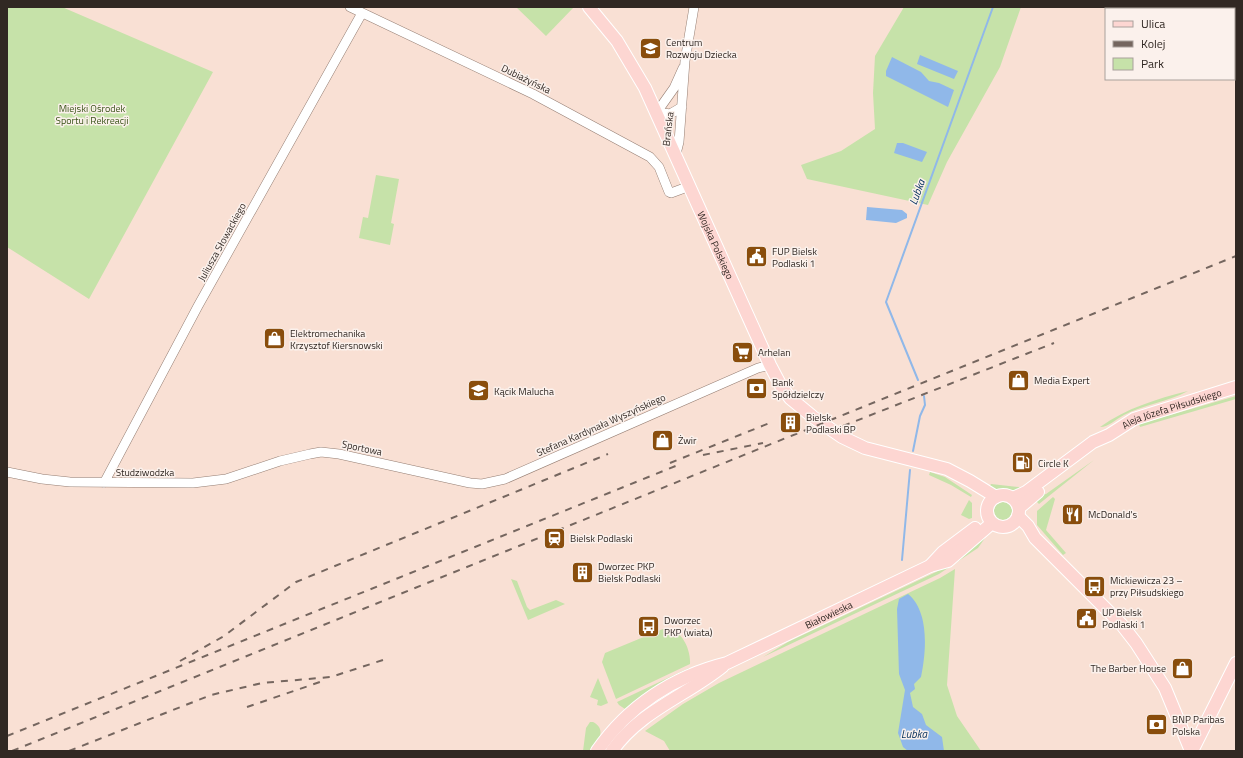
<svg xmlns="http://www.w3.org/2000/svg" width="1243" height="758" font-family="'Titillium Web',sans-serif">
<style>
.green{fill:#c6e2a9}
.water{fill:#90b8e9}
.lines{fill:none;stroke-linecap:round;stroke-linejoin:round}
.stream{stroke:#90b8e9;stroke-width:2}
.minor-casing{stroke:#957e73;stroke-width:10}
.major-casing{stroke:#fff;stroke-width:14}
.minor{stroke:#fff;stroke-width:9}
.major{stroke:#fdd6d2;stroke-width:12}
.rail{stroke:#75665f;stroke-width:2;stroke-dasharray:7 7;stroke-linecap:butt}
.labels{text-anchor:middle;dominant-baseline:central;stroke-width:3;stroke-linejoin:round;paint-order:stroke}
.poi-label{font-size:10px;fill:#312823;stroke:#fbf1ec;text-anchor:start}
.street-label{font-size:10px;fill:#312823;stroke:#fbf1ec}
.park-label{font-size:10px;fill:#395217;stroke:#fbf1ec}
.water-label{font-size:11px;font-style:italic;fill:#0a3460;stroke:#fbf1ec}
</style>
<rect width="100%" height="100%" fill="#f9e0d4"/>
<path class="green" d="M7,7H62L213,72L89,299L7,247Z
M516,7H574L546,36Z
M904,7H1021L1000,67L947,162L928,205L807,179L801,165L841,151L875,129L873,93L875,56Z
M376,175L399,179L391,223L394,224L390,245L359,238L363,217L368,218Z
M1188,391C1168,402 1145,404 1124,415C1116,419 1109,427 1100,427C1127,408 1156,399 1188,391Z
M1236,396V399L1140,427L1139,424Z
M1094,460L1039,504L1037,502L1036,498L1040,495L1046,494Z
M930,472L945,477L972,495L971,497L951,485L929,475Z
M991,484L1019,487L1022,491L988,489Z
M1053,497L1055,499L1046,530L1066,553L1063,555L1037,525V511Z
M969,500L972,503V518L969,519L961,515Z
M994 511a9 9 0 1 1 18 0a9 9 0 1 1-18 0Z
M981,537L985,538L978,548L939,574L763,657L788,642L936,572L951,562Z
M955,569L947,685L957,716L981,751H670L664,741L645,731L683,704L719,683L940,578Z
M511,579L517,581L527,607L530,610L556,600L565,604L528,620Z
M663,629C681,627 691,649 690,664L616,699L602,662L605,653Z
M689,668L687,672L655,689L625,709L619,705L617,702Z
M598,678L608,703L601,706L597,705L598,700L590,697Z
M590,722H593C607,729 598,741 593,751H583L586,728Z"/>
<path class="water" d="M920,55L958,71L954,79L917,64Z
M892,57L921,72L929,81L939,83L954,90L948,107L886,76V71Z
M897,143H903L927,152L922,162L894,153Z
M867,207L902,210L907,214V218L896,223L866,220Z
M908,594C930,612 926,653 921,677L914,684L915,689L910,693L913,707L922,714L926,725L942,737L944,751H908L903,747L898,733L905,690L899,674L897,609L899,599Z"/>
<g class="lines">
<path class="stream" d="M918,380L886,302L993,7
M913,451L920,416L925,405L924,396
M902,560L910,470"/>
<defs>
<path id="minor" d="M350,7L533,94L650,157L659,167L669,192L671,193L690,186
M682,107L670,114L657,112L674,88L683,68
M676,154L679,142L685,61L694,7
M7,472L42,479L70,482L193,483L226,479L280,461L310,454L321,452L339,454L470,483L482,484L505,479L758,368L770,365
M104,483L198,306L362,13"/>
<g id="major">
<path id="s1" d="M589,7L617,41L645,88L770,365L781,386L790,398L813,417L842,437L865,448L947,469L970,481L996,497"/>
<circle cx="1003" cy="511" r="16"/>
<path id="s2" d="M1013,498L1026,492L1093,442L1109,435L1134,419L1236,387"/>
<path d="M1019,508L1038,492"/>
<path d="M1018,516L1028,526L1035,538L1122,625L1136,643L1165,688L1191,751"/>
<path d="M930,566L943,552L975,528"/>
<path id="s3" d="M597,751C628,706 674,676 727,663L930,566L948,561L992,523"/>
<path d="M612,751C640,711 686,696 723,666"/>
<path d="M1192,751L1236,663"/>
</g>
</defs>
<use href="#minor" class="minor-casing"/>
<use href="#major" class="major-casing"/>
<use href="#minor" class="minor"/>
<use href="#major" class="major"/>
<path class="rail" d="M843,426L1054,343
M703,455L763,443
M670,463L772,422
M180,661L224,636L296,582L608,454
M247,707L320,682
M7,736L678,465
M12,751L1236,256
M69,751L211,695L262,683L331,677L389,658"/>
</g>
<defs>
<symbol id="school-square" viewBox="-11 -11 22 22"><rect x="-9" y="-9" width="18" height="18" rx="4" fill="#894d0c" stroke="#fbf1ec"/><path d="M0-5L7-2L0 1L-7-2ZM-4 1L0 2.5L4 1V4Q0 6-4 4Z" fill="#fff"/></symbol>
<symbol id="civic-square" viewBox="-11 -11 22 22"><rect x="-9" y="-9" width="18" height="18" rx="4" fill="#894d0c" stroke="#fbf1ec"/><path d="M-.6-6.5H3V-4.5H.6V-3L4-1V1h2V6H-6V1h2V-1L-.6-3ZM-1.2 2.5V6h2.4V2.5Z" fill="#fff"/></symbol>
<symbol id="shop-square" viewBox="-11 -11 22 22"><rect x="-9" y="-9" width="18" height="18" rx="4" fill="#894d0c" stroke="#fbf1ec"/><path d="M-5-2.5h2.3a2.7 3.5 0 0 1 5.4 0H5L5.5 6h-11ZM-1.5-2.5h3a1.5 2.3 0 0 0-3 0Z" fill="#fff"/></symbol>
<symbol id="supermarket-square" viewBox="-11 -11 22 22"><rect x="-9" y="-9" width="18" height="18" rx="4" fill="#894d0c" stroke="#fbf1ec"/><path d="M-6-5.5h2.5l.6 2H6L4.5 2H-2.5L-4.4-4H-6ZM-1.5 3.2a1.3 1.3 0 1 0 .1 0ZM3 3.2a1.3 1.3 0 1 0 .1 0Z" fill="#fff"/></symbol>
<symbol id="bank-square" viewBox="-11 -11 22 22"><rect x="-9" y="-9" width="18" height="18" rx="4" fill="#894d0c" stroke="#fbf1ec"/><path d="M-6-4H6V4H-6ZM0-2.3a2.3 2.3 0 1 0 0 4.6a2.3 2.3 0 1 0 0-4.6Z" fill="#fff"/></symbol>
<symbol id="building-square" viewBox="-11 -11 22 22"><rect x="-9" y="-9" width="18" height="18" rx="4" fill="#894d0c" stroke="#fbf1ec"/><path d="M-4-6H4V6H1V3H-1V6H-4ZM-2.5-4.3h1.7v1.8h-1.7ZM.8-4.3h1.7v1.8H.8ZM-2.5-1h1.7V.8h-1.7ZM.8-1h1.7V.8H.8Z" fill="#fff"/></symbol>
<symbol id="fuel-square" viewBox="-11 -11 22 22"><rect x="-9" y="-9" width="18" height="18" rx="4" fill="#894d0c" stroke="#fbf1ec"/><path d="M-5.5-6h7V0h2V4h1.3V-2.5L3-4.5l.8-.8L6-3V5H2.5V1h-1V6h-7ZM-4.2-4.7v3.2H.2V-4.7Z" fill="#fff"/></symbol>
<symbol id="restaurant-square" viewBox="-11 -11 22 22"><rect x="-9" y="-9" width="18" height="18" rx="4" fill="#894d0c" stroke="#fbf1ec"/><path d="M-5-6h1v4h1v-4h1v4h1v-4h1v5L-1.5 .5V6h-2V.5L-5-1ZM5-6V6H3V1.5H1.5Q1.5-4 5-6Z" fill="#fff"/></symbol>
<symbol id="station-square" viewBox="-11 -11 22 22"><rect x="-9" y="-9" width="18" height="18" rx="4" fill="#894d0c" stroke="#fbf1ec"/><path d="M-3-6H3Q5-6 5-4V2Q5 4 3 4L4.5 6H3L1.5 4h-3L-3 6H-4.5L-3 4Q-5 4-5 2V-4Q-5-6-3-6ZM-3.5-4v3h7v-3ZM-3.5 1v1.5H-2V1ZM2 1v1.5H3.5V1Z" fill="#fff"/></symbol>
<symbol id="bus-square" viewBox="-11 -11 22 22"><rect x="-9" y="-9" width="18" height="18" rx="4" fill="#894d0c" stroke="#fbf1ec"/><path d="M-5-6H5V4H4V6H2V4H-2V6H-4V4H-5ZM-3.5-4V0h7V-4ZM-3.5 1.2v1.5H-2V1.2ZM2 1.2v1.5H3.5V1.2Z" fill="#fff"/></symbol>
</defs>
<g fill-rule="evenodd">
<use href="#school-square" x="638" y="36" width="25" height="25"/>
<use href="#civic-square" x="744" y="244" width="25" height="25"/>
<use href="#shop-square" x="262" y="326" width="25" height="25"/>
<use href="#supermarket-square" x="730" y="340" width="25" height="25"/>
<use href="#shop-square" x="1006" y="368" width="25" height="25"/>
<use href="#bank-square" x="744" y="376" width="25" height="25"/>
<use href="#school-square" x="466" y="378" width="25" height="25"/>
<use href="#building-square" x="778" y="410" width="25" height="25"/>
<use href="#shop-square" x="650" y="428" width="25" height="25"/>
<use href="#fuel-square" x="1010" y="450" width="25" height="25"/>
<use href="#restaurant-square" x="1060" y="502" width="25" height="25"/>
<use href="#station-square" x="542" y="526" width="25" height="25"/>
<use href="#building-square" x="570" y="560" width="25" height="25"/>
<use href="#bus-square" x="1082" y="574" width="25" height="25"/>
<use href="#civic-square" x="1074" y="606" width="25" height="25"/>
<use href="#bus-square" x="636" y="614" width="25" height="25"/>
<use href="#shop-square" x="1170" y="656" width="25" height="25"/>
<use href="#bank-square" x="1144" y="712" width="25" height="25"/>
</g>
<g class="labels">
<g class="poi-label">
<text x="666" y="42">Centrum<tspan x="666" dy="12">Rozwoju Dziecka</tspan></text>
<text x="772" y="251">FUP Bielsk<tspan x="772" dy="12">Podlaski 1</tspan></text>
<text x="290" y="333">Elektromechanika<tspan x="290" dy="12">Krzysztof Kiersnowski</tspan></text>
<text x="758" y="352">Arhelan</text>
<text x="1034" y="380">Media Expert</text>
<text x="772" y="382">Bank<tspan x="772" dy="12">Spółdzielczy</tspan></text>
<text x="494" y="391">Kącik Malucha</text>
<text x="806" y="417">Bielsk<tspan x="806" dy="12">Podlaski BP</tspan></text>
<text x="678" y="440">Żwir</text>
<text x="1038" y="463">Circle K</text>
<text x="1088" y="514">McDonald's</text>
<text x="570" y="538">Bielsk Podlaski</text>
<text x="598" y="566">Dworzec PKP<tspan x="598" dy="12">Bielsk Podlaski</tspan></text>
<text x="1110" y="580">Mickiewicza 23 –<tspan x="1110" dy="12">przy Piłsudskiego</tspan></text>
<text x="1102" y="612">UP Bielsk<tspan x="1102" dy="12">Podlaski 1</tspan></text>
<text x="664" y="620">Dworzec<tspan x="664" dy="12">PKP (wiata)</tspan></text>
<text x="1166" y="668" text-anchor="end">The Barber House</text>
<text x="1172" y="719">BNP Paribas<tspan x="1172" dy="12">Polska</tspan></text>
</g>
<g class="street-label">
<text transform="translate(526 79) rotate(26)">Dubiażyńska</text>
<text transform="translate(668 129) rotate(-83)">Brańska</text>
<text transform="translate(222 242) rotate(-61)">Juliusza Słowackiego</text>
<text stroke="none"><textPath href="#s1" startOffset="271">Wojska Polskiego</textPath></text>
<text stroke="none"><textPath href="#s2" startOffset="184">Aleja Józefa Piłsudskiego</textPath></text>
<text transform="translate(601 425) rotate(-24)">Stefana Kardynała Wyszyńskiego</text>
<text transform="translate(362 448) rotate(12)">Sportowa</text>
<text x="145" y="472">Studziwodzka</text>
<text stroke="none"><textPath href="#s3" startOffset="273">Białowieska</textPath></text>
</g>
<g class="park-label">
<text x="92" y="108">Miejski Ośrodek<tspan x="92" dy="12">Sportu i Rekreacji</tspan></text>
</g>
<g class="water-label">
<text transform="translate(917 192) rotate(-70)">Lubka</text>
<text x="914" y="734">Lubka</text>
</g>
</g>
<rect width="1243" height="758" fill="none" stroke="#312823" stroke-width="16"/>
<rect x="1105" y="8" width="130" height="72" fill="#fbf1ec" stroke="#aaa19c"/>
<rect x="1113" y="21" width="20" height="6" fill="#fdd6d2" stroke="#aaa19c"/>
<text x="1141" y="28" font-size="12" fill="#312823">Ulica</text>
<rect x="1113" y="41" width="20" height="6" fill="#75665f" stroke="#aaa19c"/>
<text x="1141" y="48" font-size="12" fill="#312823">Kolej</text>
<rect x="1113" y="58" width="20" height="12" fill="#c6e2a9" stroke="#aaa19c"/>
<text x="1141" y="68" font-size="12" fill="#312823">Park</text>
</svg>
